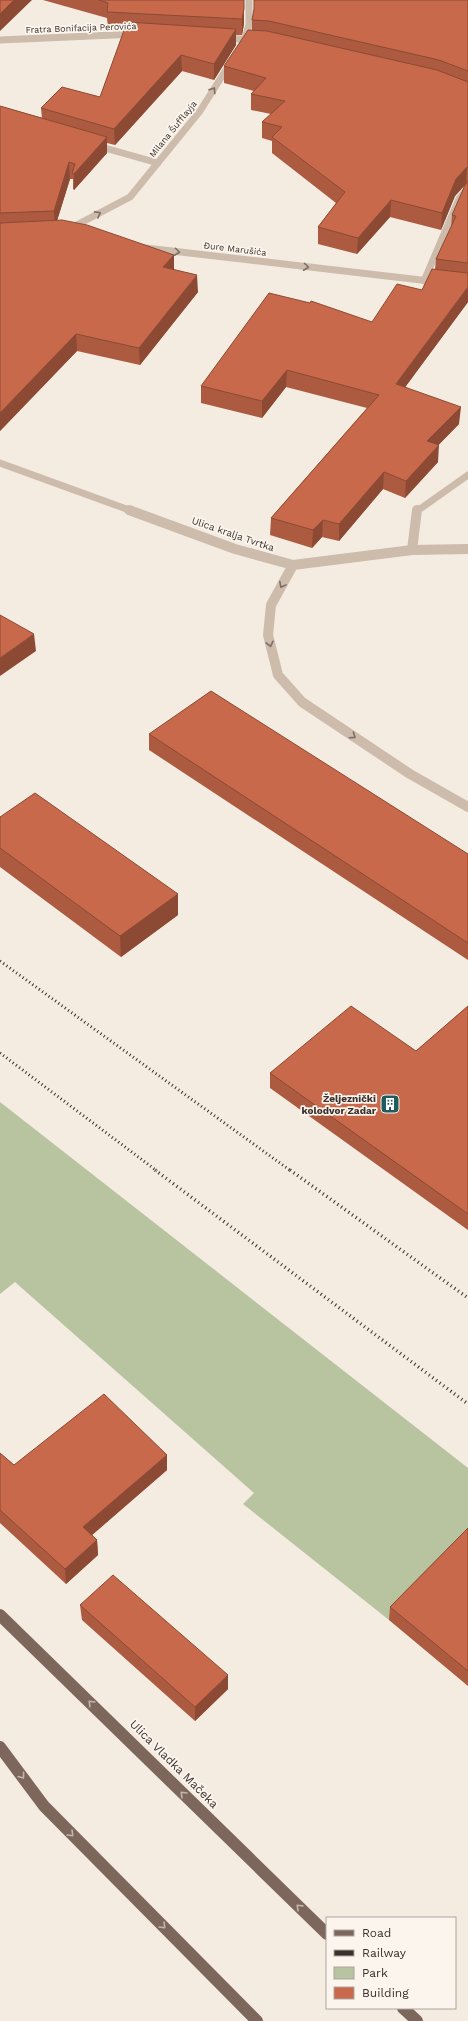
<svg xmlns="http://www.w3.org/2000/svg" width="468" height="2021" font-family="'Work Sans',sans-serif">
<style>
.green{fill:#b8c4a0}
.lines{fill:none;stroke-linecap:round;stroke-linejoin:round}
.minor-far1{stroke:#cdbbac;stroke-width:7}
.minor{stroke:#cdbbac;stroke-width:10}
.major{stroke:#7d675c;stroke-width:12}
.rail-far1{stroke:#3b302b;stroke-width:3;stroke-dasharray:1 3;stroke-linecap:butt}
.rail{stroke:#3b302b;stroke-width:3.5;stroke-dasharray:1 3.5;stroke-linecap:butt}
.wall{fill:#ac5a40}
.shaded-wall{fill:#8c4a34}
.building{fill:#c8694b;stroke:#8c4a34}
.oneway{stroke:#7d6f65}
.oneway2{stroke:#c2b5ac}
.labels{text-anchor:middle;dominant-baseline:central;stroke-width:3.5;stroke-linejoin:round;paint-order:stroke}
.far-street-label{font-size:9px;fill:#3b302b;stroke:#fbf5ee}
.street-label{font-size:10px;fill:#3b302b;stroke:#fbf5ee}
.poi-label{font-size:10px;font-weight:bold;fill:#3b302b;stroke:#fbf5ee;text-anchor:end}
.near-street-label{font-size:12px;fill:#3b302b;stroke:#fbf5ee}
</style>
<rect width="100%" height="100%" fill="#f4ebe1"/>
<path class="green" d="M0,1102L468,1468V1540L389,1620L243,1504L254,1493L15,1282L0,1294Z"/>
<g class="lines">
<path class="minor-far1" d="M223,38L255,40
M0,40L137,34
M244,42L249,25V0
M94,145L158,163
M69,229L130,197L200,111L231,62
M146,248L438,282
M424,281L459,199L468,188
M0,463L132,511
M417,511L468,475"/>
<path class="minor" d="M129,510L235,549L293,565L412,550L468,549
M412,550L417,510
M293,565L271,605L268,635L278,675L302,702L410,774L468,807"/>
<path class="major" d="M0,1615L327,1934
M0,1747L44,1806L257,2021
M403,2008L417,2021"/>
<path class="rail-far1" d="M0,961L291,1171
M0,1053L157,1171"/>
<path class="rail" d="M155,1170L468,1404
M290,1170L468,1298"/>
</g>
<path class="wall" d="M43,0H244V24L242,35H236V45L214,80L182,71L115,145L107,143V153L74,190L73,189V179H70L57,221L174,255V269L198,292L140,365L77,351L0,431V106L42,118L41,108L100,97L125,29L108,28L107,18Z
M468,0V302L405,387L459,424L438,445V462L405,498L383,489L339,541L322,537L312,548L270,535L271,518L367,408L286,387L262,418L201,403V386L372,322L422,290L435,269L436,259L451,228L452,215L466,184L455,196L441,230L390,217L357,254L318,244V227L336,203L272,153V141L262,138V122L271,114L251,110V94L254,91L224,83V66L252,30V20L254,10Z
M149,734L468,854V960L149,750Z
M0,817L178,894V915L121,957L0,867Z
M468,1006V1230L270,1088V1073L416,1051Z
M0,1453L14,1465L167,1455V1470L92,1535L97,1540L98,1555L66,1584L0,1523Z
M468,1528V1686L389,1620L390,1607Z
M80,1605L228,1689L195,1721L82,1620Z"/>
<path class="shaded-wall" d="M14,0H32L0,31V14Z
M244,9V24L242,35V19Z
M236,29V45L214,80V64Z
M181,55L182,71L115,145L114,129Z
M107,137V153L74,190V174Z
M69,162L70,179L55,227L54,211Z
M467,167L466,184L455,196L441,230L442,213L456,179Z
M391,200L390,217L357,254L358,238Z
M174,255V271L163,267Z
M197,275L198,292L140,365L139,348Z
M468,287V302L395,401L396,384Z
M76,334L77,351L0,431V413Z
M287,370L286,387L262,418V401Z
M461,407L459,424L426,458L427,441Z
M439,445L438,462L405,498L406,481Z
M384,472L383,489L339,541V524Z
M323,520L322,537L312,548L313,530Z
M34,634L36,651L0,676V658Z
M178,894V915L121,957L120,936Z
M167,1455V1470L84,1542L83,1527Z
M97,1540L98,1555L66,1584L65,1569Z
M228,1675V1689L195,1721V1707Z"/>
<path class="building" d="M0,0H14L0,14Z
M99,0H244V9L242,19L107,12L108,3Z
M254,0H468V71L439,60L269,21L252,20L254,9Z
M127,22L236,29L214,64L181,55L114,129L41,108L62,87L100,97Z
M248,30L267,31L437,70L468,82V167H467L456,179L442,213L391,200L358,238L318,227L345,192L272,137L282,127L262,122L285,101L251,94L266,78L224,66Z
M0,106L107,137L74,174L72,173L75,164L69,162L54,211L0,213Z
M468,181V263L436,259L456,216L452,215L465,185Z
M62,220L87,225L174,255L163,267L197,275L139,348L76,334L0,413V223Z
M432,269L468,273V287L396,384L461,407L427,441L439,445L406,481L384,472L339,524L323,520L313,530L271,518L379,395L287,370L262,401L201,386L269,293L310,303L311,301L372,322L397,284L422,290Z
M0,615L34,634L0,658Z
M211,691L468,854V943L149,734Z
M35,793L178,894L120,936L0,848V817Z
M351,1006L416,1051L468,1006V1214L270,1073Z
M104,1394L167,1455L83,1527L97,1540L65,1569L0,1510V1453L14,1465Z
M468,1528V1671L390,1607Z
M113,1575L228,1675L195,1707L80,1605Z"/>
<defs><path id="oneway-chevron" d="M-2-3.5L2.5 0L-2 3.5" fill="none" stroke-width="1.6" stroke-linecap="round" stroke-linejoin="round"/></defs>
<g class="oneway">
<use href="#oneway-chevron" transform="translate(213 90) rotate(-57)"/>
<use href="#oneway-chevron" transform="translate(98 214) rotate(-28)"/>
<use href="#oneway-chevron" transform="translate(177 252) rotate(7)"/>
<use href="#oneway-chevron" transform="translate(306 267) rotate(7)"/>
<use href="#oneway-chevron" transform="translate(282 585) rotate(118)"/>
<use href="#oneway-chevron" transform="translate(270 644) rotate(76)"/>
<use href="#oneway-chevron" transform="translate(353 736) rotate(34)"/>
</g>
<g class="oneway2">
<use href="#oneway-chevron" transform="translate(91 1703) rotate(-135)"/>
<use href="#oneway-chevron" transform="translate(22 1776) rotate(53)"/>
<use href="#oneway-chevron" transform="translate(183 1794) rotate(-135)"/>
<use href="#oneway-chevron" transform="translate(71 1834) rotate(45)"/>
<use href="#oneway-chevron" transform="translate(299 1907) rotate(-136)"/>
<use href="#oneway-chevron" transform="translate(163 1926) rotate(45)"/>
</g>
<defs>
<symbol id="building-square" viewBox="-11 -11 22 22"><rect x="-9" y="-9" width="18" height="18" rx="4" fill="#1f5a5e" stroke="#fbf5ee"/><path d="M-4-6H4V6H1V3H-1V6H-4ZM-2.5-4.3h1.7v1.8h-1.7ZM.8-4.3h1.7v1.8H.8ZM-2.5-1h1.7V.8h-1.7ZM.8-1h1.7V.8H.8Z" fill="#fff"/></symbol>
</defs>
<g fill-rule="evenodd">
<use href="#building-square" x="379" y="1093" width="22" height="22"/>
</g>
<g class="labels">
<g class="far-street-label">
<text transform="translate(81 28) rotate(-2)">Fratra Bonifacija Perovića</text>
<text transform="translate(173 129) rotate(-51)">Milana Šufflayja</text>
<text transform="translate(235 249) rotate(7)">Đure Marušića</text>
</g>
<g class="street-label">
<text transform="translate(233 534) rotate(19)">Ulica kralja Tvrtka</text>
</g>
<g class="poi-label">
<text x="376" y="1098">Željeznički<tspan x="376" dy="12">kolodvor Zadar</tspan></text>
</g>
<g class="near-street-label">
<text transform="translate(174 1764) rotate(45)">Ulica Vladka Mačeka</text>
</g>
</g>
<rect x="326" y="1917" width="130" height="92" fill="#fbf5ee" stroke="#aea6a0"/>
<rect x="334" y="1930" width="20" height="6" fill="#7d675c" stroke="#aea6a0"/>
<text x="362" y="1937" font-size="12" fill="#3b302b">Road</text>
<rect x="334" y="1950" width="20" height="6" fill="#3b302b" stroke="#aea6a0"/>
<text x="362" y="1957" font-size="12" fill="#3b302b">Railway</text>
<rect x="334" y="1967" width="20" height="12" fill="#b8c4a0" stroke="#aea6a0"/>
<text x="362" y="1977" font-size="12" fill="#3b302b">Park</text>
<rect x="334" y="1987" width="20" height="12" fill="#c8694b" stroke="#aea6a0"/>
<text x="362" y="1997" font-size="12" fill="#3b302b">Building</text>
</svg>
